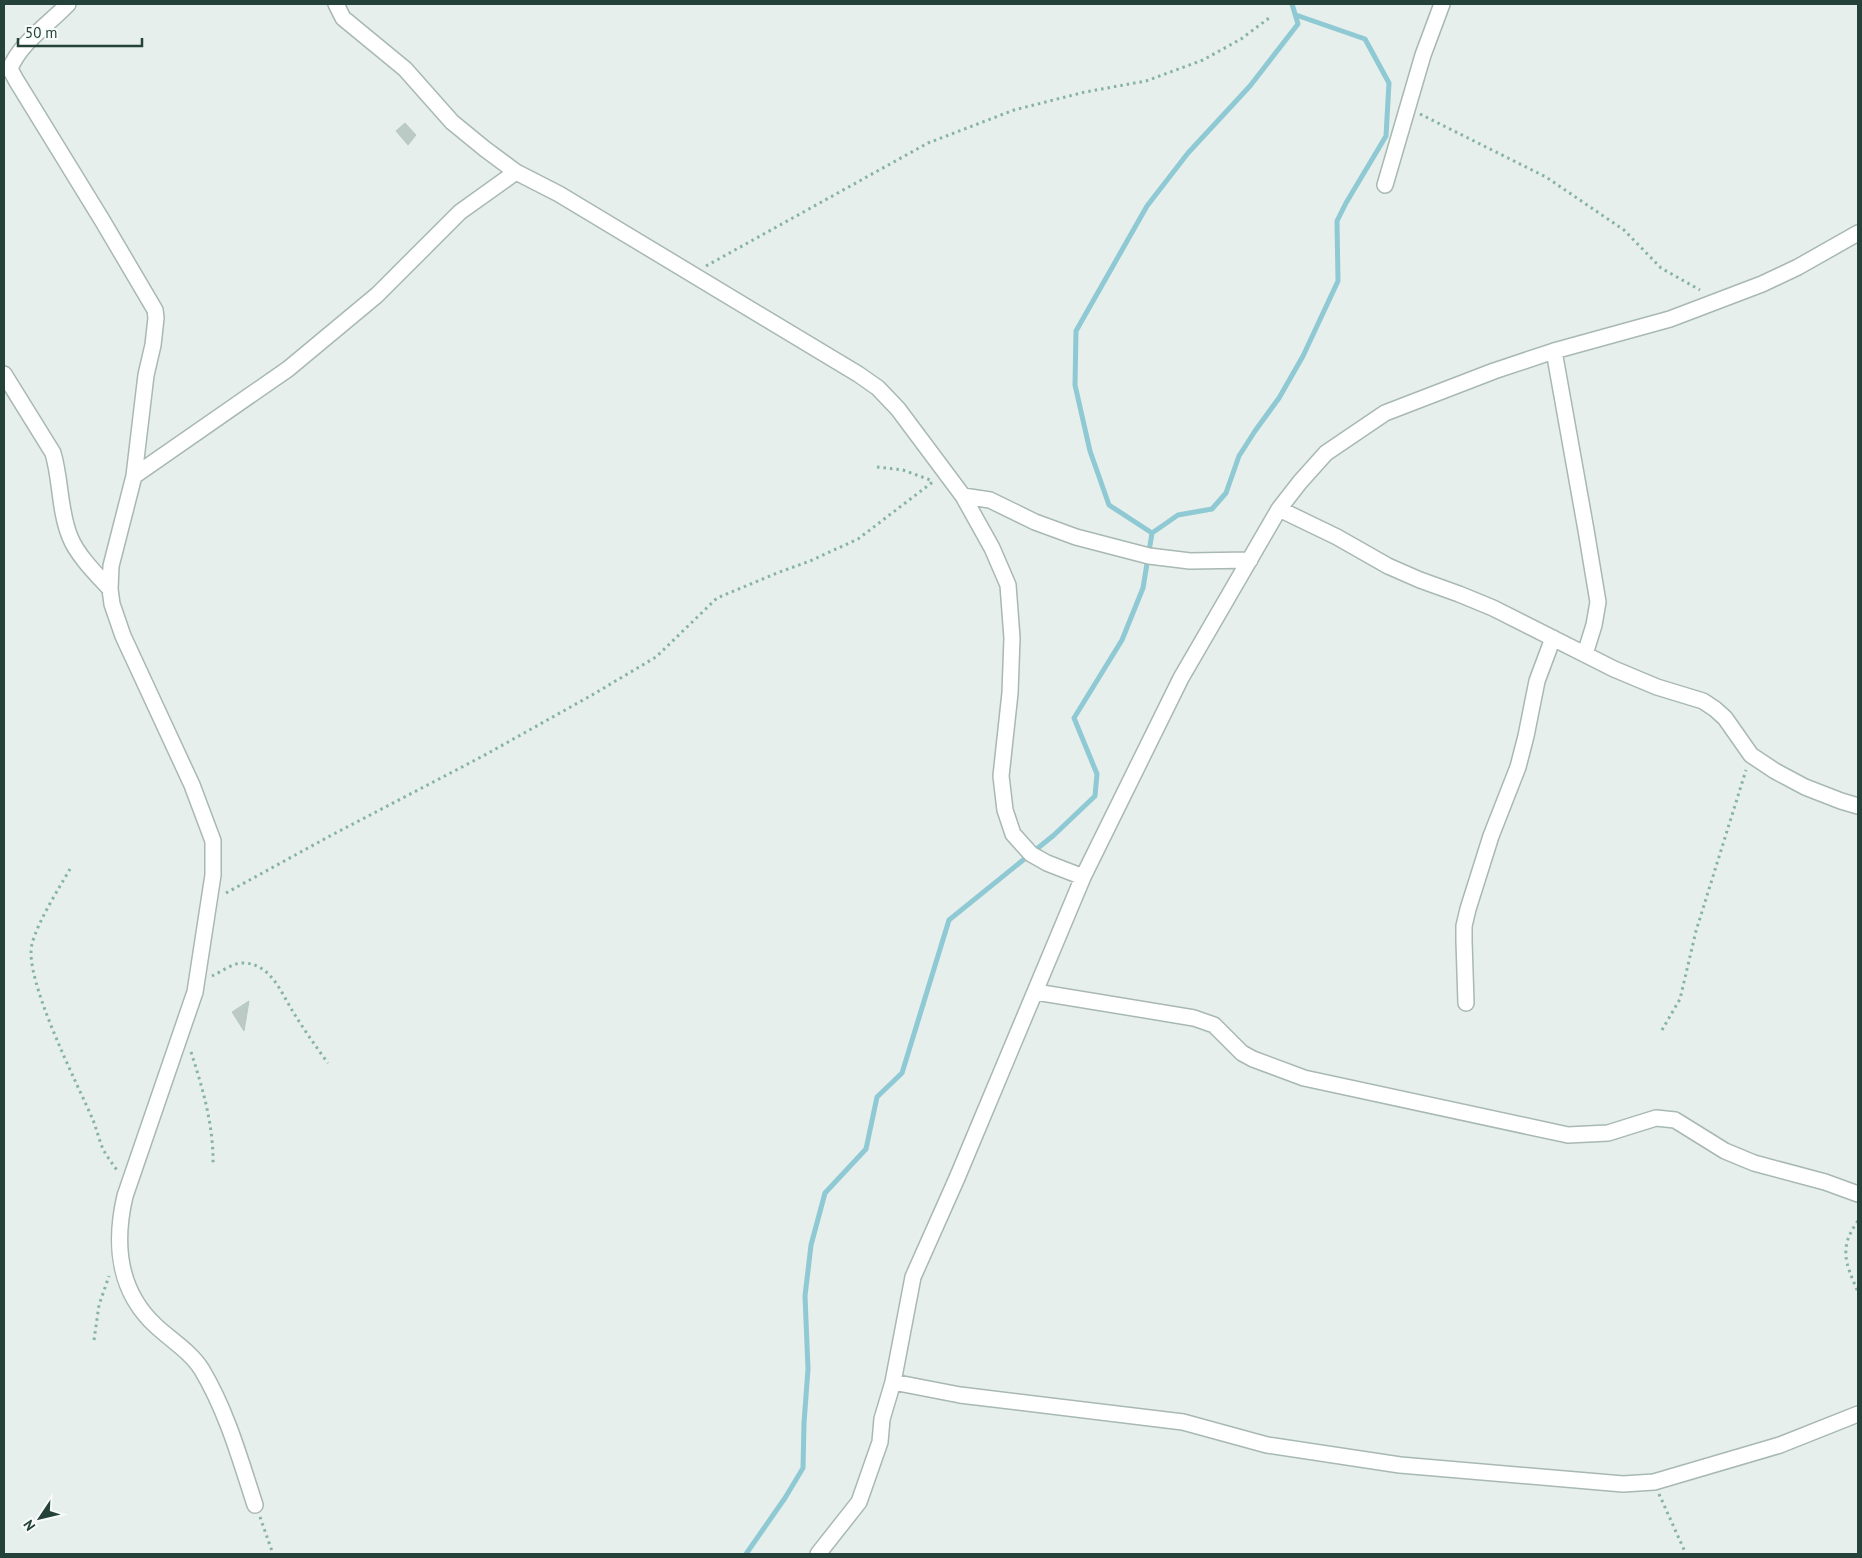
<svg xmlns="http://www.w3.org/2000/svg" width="1862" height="1558" font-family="'PT Sans',sans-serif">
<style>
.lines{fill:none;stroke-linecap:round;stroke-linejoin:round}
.stream{stroke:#8ec9d4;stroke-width:5}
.building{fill:#bbcac4;stroke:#b8c9c2}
.street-casing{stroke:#a8b8b2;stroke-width:18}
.path{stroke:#86b3a5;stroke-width:3;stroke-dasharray:2.5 4;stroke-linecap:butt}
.street{stroke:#fff;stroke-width:15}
</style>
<rect width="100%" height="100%" fill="#e6efeb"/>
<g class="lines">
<path class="stream" d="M1152,533L1178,515L1212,509L1226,493L1239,456L1255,431L1279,398L1303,356L1338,281L1337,221L1346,203L1386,136L1389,83L1365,39L1296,15
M746,1554L785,1498L803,1468L804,1423L808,1369L805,1296L811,1245L825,1193L866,1149L877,1097L902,1073L949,920L1054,835L1095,796L1097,774L1074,718L1122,640L1143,588L1152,533L1109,505L1090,451L1075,385L1076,331L1147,206L1188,153L1250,86L1298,24L1292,4"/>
</g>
<path class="building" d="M405,123L416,135L408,145L396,131Z
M249,1001L244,1031L232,1012Z"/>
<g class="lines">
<defs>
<path id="street" d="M68,4C50,23 19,44 10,69L16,80L102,220L155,310L156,318L153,345L146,375L134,476L111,566L110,589L112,604L123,636L192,785L213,841V875L195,992L125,1196C114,1243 118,1291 156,1326C171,1340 191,1352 202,1370C227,1412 240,1459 255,1505
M336,4L343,18L405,69L452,122L485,149L516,172L559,194L858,374L878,388L898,409L963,496L992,548L1008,585L1012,638L1010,693L1001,776L1005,810L1013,834L1031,854L1047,863L1083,877
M1385,185L1423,55L1442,4
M1554,351L1586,530L1598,602L1594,625L1585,654
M4,374L53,453C61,480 59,510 70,537C77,555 97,575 110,589
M134,476L288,369L377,295L460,212L516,172
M963,496L990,500L1035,522L1076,537L1149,556L1190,561L1250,560
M1279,509L1337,537L1388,566L1420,580L1459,594L1493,608L1614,669L1657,687L1703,701L1715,709L1725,718L1751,755L1775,771L1805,787L1841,801L1858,806
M1036,992L1194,1018L1214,1025L1242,1053L1253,1059L1304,1078L1568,1135L1608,1133L1656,1118L1675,1120L1725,1151L1754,1163L1825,1182L1858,1194
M1466,1003L1464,941V926L1468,909L1491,836L1518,767L1526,736L1537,681L1553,638
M893,1382L960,1395L1183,1422L1267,1445L1400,1465L1623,1484L1654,1482L1780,1445L1858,1414
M818,1554L859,1502L880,1442L882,1419L893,1382L913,1277L957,1178L1083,877L1181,678L1279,509L1300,482L1326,453L1385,413L1494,371L1554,351L1670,319L1762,284L1798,267L1858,233"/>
</defs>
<use href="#street" class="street-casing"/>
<path class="path" d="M1420,114L1546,177L1624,230L1661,268L1700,290
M706,266L928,143L1014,110L1085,92L1146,81L1203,60L1241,39L1269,18
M877,467L903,470L933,481
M70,869C58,890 38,921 32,944C23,978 78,1085 93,1120C97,1130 99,1140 103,1149C107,1157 113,1164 118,1172
M226,893L328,837L483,756L592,695L656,657L717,598L777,573L810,561L858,539L934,481
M212,976C221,972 234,962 244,963C272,964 282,995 295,1015C305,1031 316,1047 328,1063
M1662,1030L1680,999L1696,931L1746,770
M191,1052C203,1089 214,1127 213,1166
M1858,1221C1838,1248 1846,1264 1858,1292
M94,1340L99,1305L109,1276
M1659,1494L1686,1554
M260,1517L273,1554"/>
<use href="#street" class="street"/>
</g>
<rect width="1862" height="1558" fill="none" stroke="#24423a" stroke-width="10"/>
<g transform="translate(40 1518) rotate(235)" stroke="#f7fbf9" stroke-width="4" paint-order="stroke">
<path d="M0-4L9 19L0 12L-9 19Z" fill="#24423a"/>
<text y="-8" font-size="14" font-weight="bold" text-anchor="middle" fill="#24423a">N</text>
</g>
<path d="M18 38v8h124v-8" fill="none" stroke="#24423a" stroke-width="2.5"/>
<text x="25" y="38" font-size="15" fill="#24423a" stroke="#f7fbf9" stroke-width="4" paint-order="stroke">50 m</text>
</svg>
